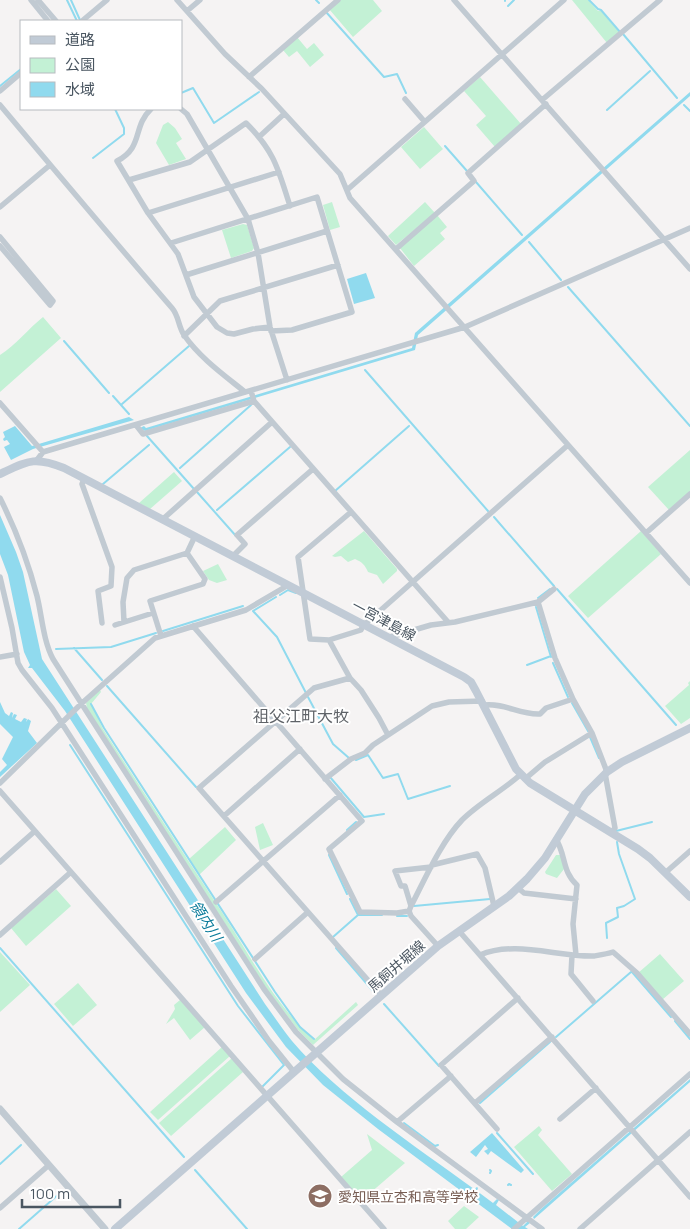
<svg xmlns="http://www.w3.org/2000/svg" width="690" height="1229" font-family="Manrope,'Noto Sans JP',sans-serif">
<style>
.green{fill:#c3f1d5}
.water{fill:#90daee}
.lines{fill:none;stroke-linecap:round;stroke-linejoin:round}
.stream{stroke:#90daee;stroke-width:2}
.minor{stroke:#c1cad2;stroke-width:5.5}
.tertiary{stroke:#c1cad2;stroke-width:7}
.secondary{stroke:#c1cbd6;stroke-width:8}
.labels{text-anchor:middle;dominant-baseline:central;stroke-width:4;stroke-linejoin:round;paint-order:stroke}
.street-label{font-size:14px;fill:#4a5661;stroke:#fff}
.education-label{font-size:14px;fill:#785e54;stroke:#fff;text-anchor:start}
.water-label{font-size:15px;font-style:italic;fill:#0c7c9b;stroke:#fff}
.quarter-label{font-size:16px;fill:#5f6368;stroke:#fff}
</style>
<rect width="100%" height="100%" fill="#f5f3f3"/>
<path class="green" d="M339,0H373L382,11L353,37L329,9Z
M572,0H588L598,11H601L619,32L607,43Z
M297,37L307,49L314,43L324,55L310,67L297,51L289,57L283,50Z
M480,77L521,124L495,147L476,125L486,116L464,91Z
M168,122L175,128L182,139L176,143L186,159L169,165L156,143L163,125Z
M424,127L443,149L420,169L401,147Z
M332,202L340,227L330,230L323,205Z
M425,202L435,213L396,245L388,236Z
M437,215L447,227L440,233L445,239L414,266L400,248Z
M243,224L247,225L254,248L252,251L231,258L222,230Z
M43,317L61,338L0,392V355C16,345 28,329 43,317Z
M690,450V492L669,510L648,487Z
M174,472L182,481L150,509L139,503Z
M364,531L397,569V571L383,584L377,575L368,572C365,565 362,562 355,559L348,562L341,556L335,557L332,556Z
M641,531L661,554L588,618L568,596Z
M218,564L227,580L217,583L209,580L203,571Z
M690,681V718L681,724L665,706L689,685L688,683Z
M100,690L101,692L91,704L103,729C144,793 186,857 227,920C253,961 277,1007 314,1040L356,1002L358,1005L313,1045L298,1030L266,988L87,708L86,703Z
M263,823L273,845L260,850L255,827Z
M225,827L236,840L199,875L189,859Z
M556,855H561L564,869L557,878L546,874L545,872Z
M56,889L71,906L26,946L11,928Z
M0,952L30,985L0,1012Z
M660,954L684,981L662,1000L638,973Z
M78,983L97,1005L73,1026L54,1004Z
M180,1000L205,1027L190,1040L174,1018L166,1024L175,1009L174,1005Z
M222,1047L230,1056L158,1120L150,1112Z
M232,1058L243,1072L171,1136L159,1123Z
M539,1126L542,1130L538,1135L572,1174L552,1191L514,1147Z
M367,1134L405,1163L362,1200L341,1177L372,1150Z
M464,1206L479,1217L466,1229H455L448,1221Z"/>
<path class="water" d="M690,92V96L418,335L415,350L145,431L140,428L144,426L146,428L412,348L415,333Z
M366,273L375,298L354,304L347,279Z
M129,417L134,420L33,449L11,460L4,447L10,444L7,440L4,441L3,439L5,437L3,432L15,426L32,446Z
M0,515L16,552L23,572L42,659L265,1004C274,1016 282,1029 292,1041C340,1097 414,1145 474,1189L477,1187L478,1188L477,1191L493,1203L497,1199L499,1200L496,1205L523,1226L528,1221L530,1223L525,1227L528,1229H512L378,1129L323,1085L286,1047L246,993L65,711L32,668H28L30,665L24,652L8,575L0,554Z
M0,702L5,713L9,716L11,712L13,713L12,718L14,714L17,715L15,719L21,722L24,718L27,719L26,722L28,719L31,721L28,731L37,743L0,777V772L7,765L2,759L13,737L0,724Z
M690,1079V1082L534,1219L533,1217L541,1209Z
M492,1133L524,1170L521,1173L491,1151L488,1155L484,1151L488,1149L485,1145L476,1157L470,1152Z"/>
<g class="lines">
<path class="stream" d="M67,0L77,21
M71,0L80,20
M316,0L319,3
M505,0V1
M589,0L598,9L601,10L620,32
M508,6L514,0
M326,12L384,77L397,74L406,93
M623,34L677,98
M0,86L21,69
M181,93L193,88L214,123L259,92
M684,105L690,111
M607,110L650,71
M445,146L467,171
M93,158L124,134V128L115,109
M476,182L522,235
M529,242L561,280
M568,287L690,426
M64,341L109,393
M365,370L488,511
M113,396L129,414
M122,404L189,346
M147,436L194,489
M180,468L251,405
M103,484L149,445
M335,491L409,426
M197,492L236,536
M217,510L290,447
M494,517L554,586
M557,589L676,725
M280,595L288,590L296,593
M276,597L253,611L277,637L306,693
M538,598L550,589
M536,607L551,657
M163,631L243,606
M74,648L102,680
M56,649L111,647L156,633
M553,663L568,697
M527,665L551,656
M107,686L196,787
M308,697L333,744L349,758
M572,703L588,731
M91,704L104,728L275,992L300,1027L314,1039
M590,737L599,758
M70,745L238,1006L284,1065L263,1086
M356,760L368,755L383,778L398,774L408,799L450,786
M330,777L364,817L384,814
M347,830L356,822
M616,831L652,822
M329,855L347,894
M350,899L358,915H382
M414,906L490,899
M397,916H407
M333,937L358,915
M607,938L606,923L618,917L617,908L624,906L635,899L619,854L617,842
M0,948L184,1157
M336,948L373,991
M632,972L671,1017
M384,1004L439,1066
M675,1021L690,1039
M556,1037L631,972
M480,1103L550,1042
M404,1123L435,1146L438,1145
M497,1133L533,1174
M0,1164L21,1145
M195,1170L247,1229
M490,1170L491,1171L490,1173
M508,1185L509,1184L511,1185
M19,1229L60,1193"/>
<path class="minor" d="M31,0L48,21
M38,0L56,21
M177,0L225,54L262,89L340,174L350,198L690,583
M454,0L690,269
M187,11L200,0
M82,21L107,0
M249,77L338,0
M0,91L21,73
M405,99L424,121
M542,100L660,0
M0,105C57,173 114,241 172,308C179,316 178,326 184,335C200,358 224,375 245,392
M151,109C132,127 144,147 117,161L148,213L178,254L194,297L217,327L227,333L234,334L253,329L270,327
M181,109L187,114L248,219L258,253L270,327L287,380
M260,136L284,114
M129,180L190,162L246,123C275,152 278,169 290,206
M347,190L564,0
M0,207L50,165
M148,213L279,172
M0,237L53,301L50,305L0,246
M171,243L317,197L352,312L292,330L271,331
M396,249L474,181L468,173L546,104
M186,275L327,231
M184,336L220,301L338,265
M251,391L254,401L448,622
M0,403L43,452
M136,425L143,434L254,401
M37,460L43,452L465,327L690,228
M84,479L82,484L112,567L111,586L98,591L102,623
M0,498C16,530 28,561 37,596C42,616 43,640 53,659L264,989L296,1032L343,1079L397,1122L542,1229
M351,512L298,557L310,639L329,640L350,678L361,690L379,718L388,735
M163,519L272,422
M646,533L690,494
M233,556L245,544L237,535L313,469
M0,577L12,628L18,663L22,670L52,708L231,986L269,1041L294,1072
M538,602L554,589
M124,622L123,602L127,578L134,570L187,553
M365,624L568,445
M115,625L153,613
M193,626L362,821L329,849L360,912L397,913L409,911
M161,636L150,601L203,584L205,579L187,553L195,536
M390,637L431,625L455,622L538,602L555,658L573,699L592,733L607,772
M329,640L361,630L364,623
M0,657L17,654
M350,678L314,688L199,788L381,995
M484,705C506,703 519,715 540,714L546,708L573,699
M605,773L615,828L611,833
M325,779L351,759L365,753L373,745L432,706L449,702L482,701
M525,779L545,762L592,733
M0,783L81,704L155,638L246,610L285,587L286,584
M0,791L384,1229
M224,816L300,749
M556,839C566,855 562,872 577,885L573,924L576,955
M0,862L35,831
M432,865L477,854L485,868L494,906
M665,873L690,851
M518,888L524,893L576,899
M216,902L340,795
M411,906L405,886H401L395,871L431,867
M459,931L690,1197
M0,935L71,872
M438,946L411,916L409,911L411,906C425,879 441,842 462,820C479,803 502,791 520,775
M480,955C515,940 557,957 594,956C600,955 607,954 613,952L637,973L690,1034
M572,955L571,974L593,1001
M255,959L308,912
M475,1103L552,1037
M560,1119L596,1088
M397,1122L451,1076
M497,1129L441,1065L518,998
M0,1208L49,1165
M514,1229L690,1074
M580,1229L690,1132"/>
<path class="tertiary" d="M0,1109L105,1229"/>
<path class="secondary" d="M0,474C28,461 34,456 64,468L464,677L471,682L476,691L516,769L530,783L638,849L650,858L690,897
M115,1229L438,946L509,896L527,879L545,858L585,794L607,772L622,762L690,728"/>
</g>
<defs>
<symbol id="school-disc" viewBox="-11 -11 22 22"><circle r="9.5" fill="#8d6e63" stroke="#fff"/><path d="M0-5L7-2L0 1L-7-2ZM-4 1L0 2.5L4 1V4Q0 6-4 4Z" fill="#fff"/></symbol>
</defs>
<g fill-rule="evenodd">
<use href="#school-disc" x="306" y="1182" width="28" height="28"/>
</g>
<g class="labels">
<g class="street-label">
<text transform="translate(384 620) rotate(28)">一宮津島線</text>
<text transform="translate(396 966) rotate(-41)">馬飼井堀線</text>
</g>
<g class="education-label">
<text x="338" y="1196">愛知県立杏和高等学校</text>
</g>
<g class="water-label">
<text transform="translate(206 921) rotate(57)">領内川</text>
</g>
<g class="quarter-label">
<text x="301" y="716">祖父江町大牧</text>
</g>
</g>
<rect x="20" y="20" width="162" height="90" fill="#ffffff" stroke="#b7bbc0"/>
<rect x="30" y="36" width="25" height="8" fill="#c1cbd6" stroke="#b7bbc0"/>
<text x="65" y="45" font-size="15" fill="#4a5661">道路</text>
<rect x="30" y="58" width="25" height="15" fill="#c3f1d5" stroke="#b7bbc0"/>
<text x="65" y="70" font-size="15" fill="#4a5661">公園</text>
<rect x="30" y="82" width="25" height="15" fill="#90daee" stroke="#b7bbc0"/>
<text x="65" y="95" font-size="15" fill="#4a5661">水域</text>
<path d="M22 1199v8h98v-8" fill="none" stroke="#4a5661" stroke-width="2.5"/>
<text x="30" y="1199" font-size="15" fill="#4a5661" stroke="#ffffff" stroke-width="4" paint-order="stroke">100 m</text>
</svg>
